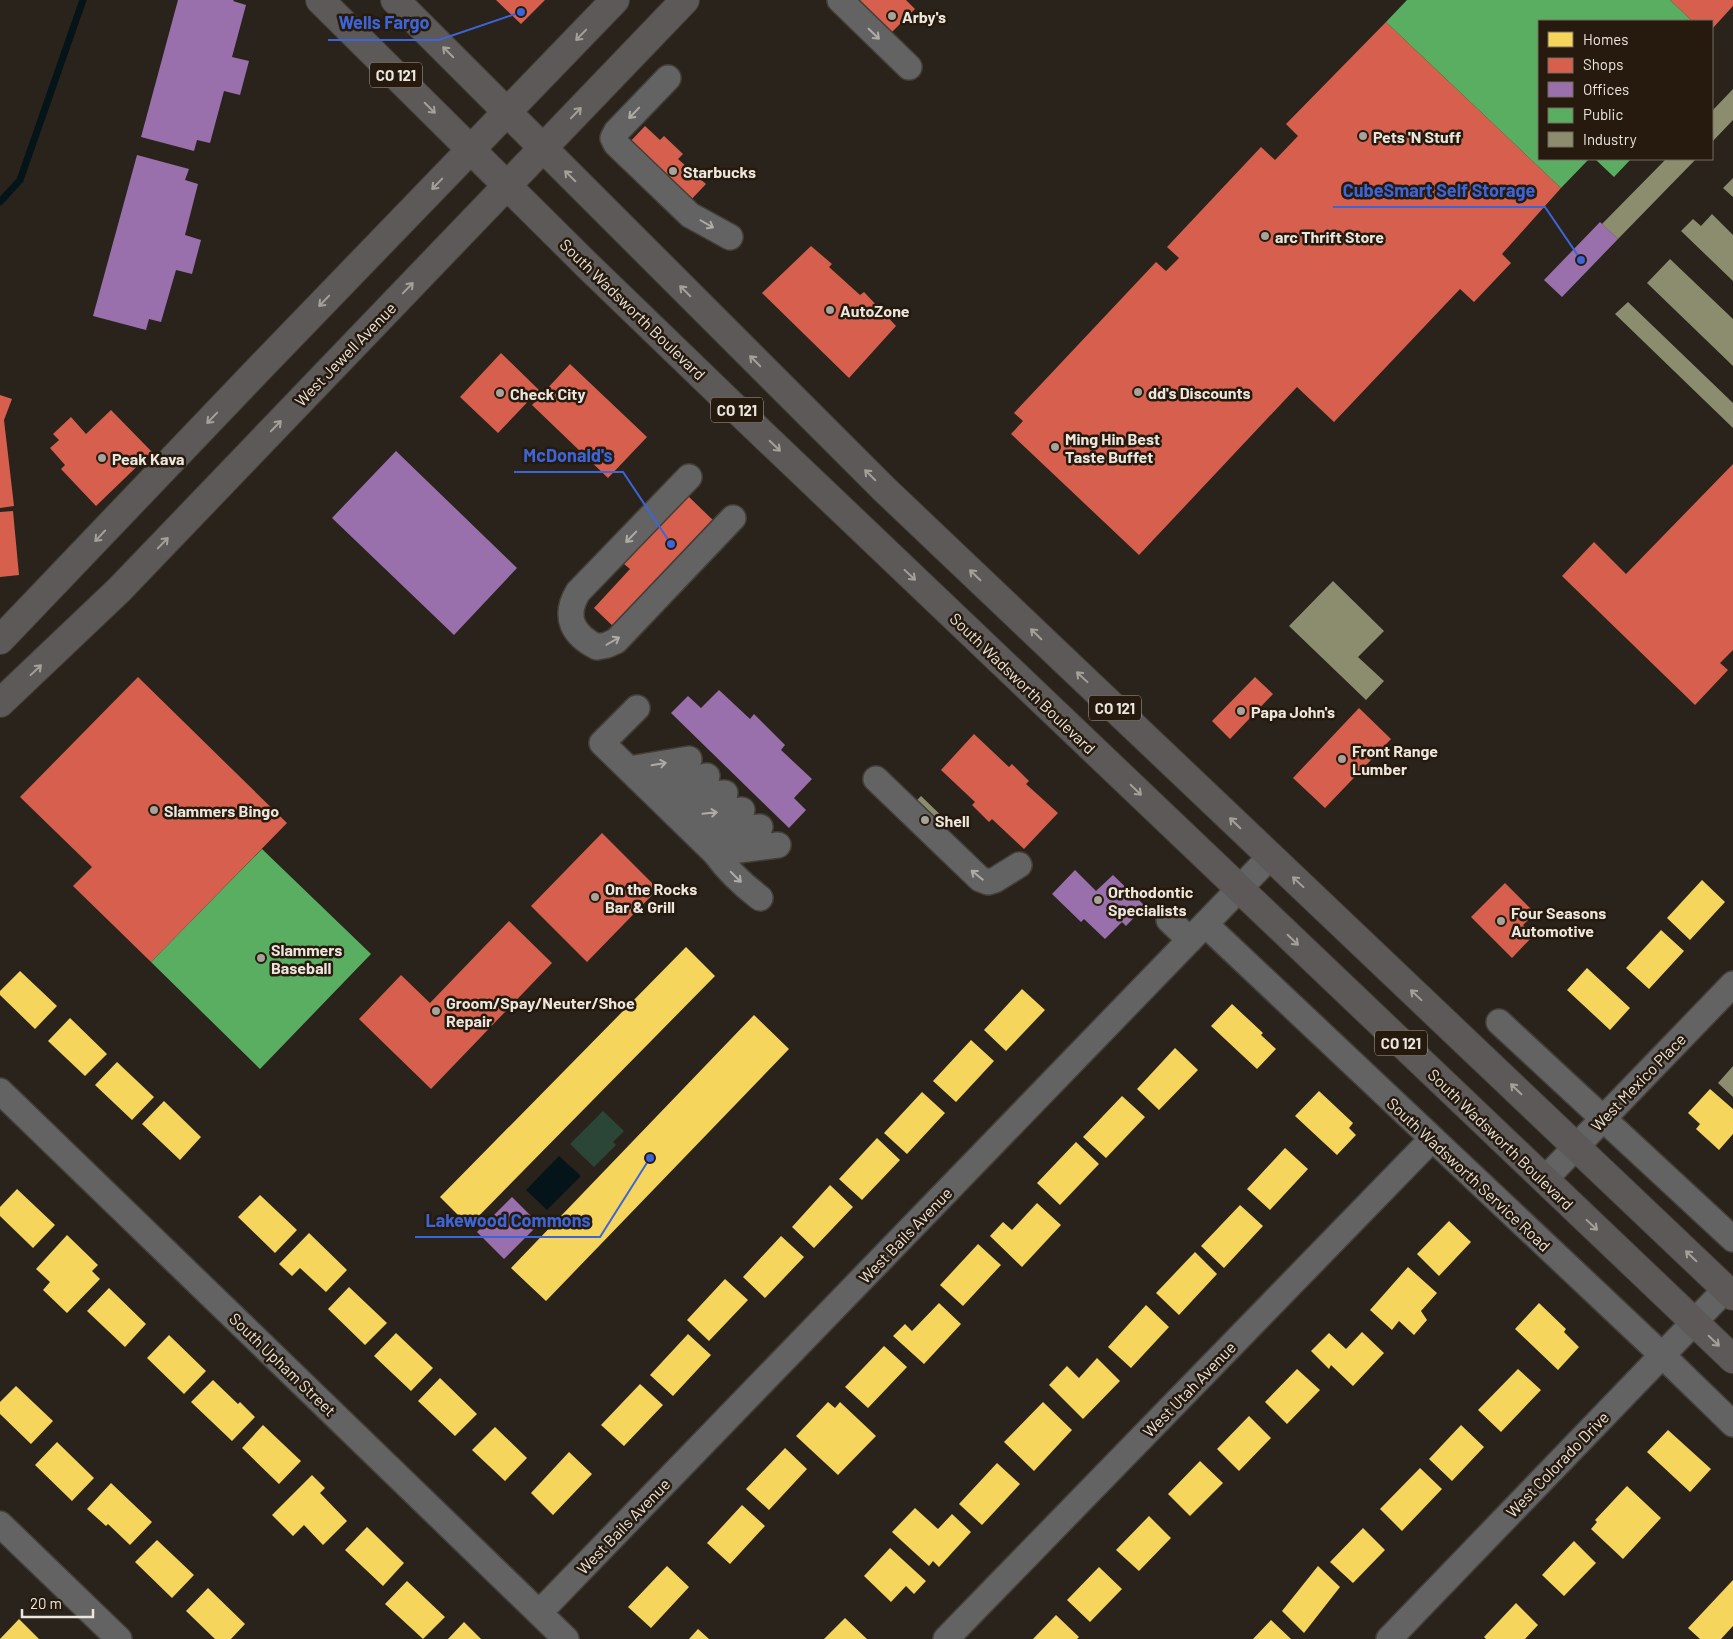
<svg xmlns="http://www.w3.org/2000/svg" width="1733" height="1639" font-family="Barlow,sans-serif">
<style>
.green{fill:#2b4537}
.water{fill:#041418}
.homes{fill:#f6d55c}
.shops{fill:#d6604d}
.offices{fill:#9970ab}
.public{fill:#5aae61}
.industry{fill:#8c8c6e}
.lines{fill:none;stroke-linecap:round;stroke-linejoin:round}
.stream{stroke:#041418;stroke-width:7}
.minor-casing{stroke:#443e38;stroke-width:28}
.major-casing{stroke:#443e38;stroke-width:30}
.minor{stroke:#636364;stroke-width:25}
.major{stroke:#5c5958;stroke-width:28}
.oneway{stroke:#afaba7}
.oneway2{stroke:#a4a09a}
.poi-dot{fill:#a8a299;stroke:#251a0d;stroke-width:2}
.labels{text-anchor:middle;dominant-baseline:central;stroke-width:5;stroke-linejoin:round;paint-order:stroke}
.shield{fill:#251a0d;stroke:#b1a99f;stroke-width:1}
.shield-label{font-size:15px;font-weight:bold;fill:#ede6dd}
.poi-label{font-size:16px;font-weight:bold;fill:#ede6dd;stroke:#251a0d;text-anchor:start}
.street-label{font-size:16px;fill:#ede6dd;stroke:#251a0d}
.leader{fill:none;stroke:#3c65d9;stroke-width:2}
.callout-dot{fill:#3c65d9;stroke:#251a0d;stroke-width:2}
.callout-label{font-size:18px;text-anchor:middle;font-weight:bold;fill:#3c65d9;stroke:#251a0d;stroke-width:5;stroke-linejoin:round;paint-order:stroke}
</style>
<rect width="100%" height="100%" fill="#29231c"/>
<path class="green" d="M603,1111L624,1131L613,1142L616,1145L594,1167L570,1144Z"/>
<path class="water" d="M559,1156L581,1176L547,1210L526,1190Z"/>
<path class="homes" d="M1702,880L1725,902L1690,940L1667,918Z
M1661,930L1684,951L1649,989L1626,968Z
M686,947L715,976L469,1226L440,1197Z
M1587,968L1630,1008L1610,1030L1567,990Z
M20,971L57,1006L35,1029L0,995V991Z
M1022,989L1045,1010L1006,1051L984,1030Z
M1232,1004L1263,1033L1261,1035L1276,1049L1257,1069L1211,1026Z
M754,1015L789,1049L546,1301L511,1268Z
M70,1018L107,1054L85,1076L48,1041Z
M971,1040L994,1061L956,1102L933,1081Z
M1175,1048L1198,1070L1159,1110L1137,1089Z
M117,1062L154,1097L132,1120L95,1085Z
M1710,1089L1733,1109V1134L1719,1150L1696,1129L1700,1124L1688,1113Z
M1319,1091L1353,1123L1349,1128L1356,1135L1337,1155L1295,1116Z
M922,1092L945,1113L907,1154L884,1133Z
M1122,1096L1145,1117L1106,1158L1083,1137Z
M164,1101L201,1137L180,1160L142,1124Z
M877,1138L900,1160L862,1200L839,1179Z
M1076,1142L1099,1164L1060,1205L1037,1183Z
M1285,1148L1308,1169L1270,1210L1247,1189Z
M830,1185L853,1207L814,1248L792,1227Z
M17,1189L55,1225L33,1248L0,1216V1207Z
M260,1195L297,1230L275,1253L238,1217Z
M1037,1203L1061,1225L1022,1267L990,1236L1003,1222L1012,1230Z
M1240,1205L1263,1226L1224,1268L1201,1246Z
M1449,1221L1471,1242L1439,1276L1417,1254Z
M309,1233L347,1270L326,1292L300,1268L292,1276L279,1264Z
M67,1235L98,1265L92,1271L100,1279L67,1313L43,1290L50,1282L36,1269Z
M781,1236L804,1257L765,1298L743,1277Z
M978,1244L1001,1265L963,1306L940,1285Z
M1195,1252L1217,1274L1179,1315L1156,1293Z
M1408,1267L1437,1293L1421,1311L1427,1320L1414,1335L1399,1321L1392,1330L1370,1310Z
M725,1279L748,1300L709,1341L687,1320Z
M349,1287L387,1323L365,1345L328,1309Z
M109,1288L146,1324L125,1347L87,1311Z
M939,1303L961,1324L924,1364L893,1336L905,1324L912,1331Z
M1539,1303L1566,1329L1564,1332L1579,1347L1558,1370L1515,1329Z
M1146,1305L1169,1327L1131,1368L1108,1347Z
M1362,1332L1384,1353L1353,1386L1331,1365L1329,1369L1311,1351L1329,1333L1346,1349Z
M396,1333L433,1368L411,1391L374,1356Z
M688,1334L711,1355L673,1396L650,1375Z
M169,1335L206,1371L184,1394L147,1358Z
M884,1346L907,1367L868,1408L845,1387Z
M1097,1358L1120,1381L1083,1419L1049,1385L1067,1366L1079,1378Z
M1297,1369L1320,1390L1287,1424L1265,1402Z
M1518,1369L1541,1390L1501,1432L1478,1410Z
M440,1378L477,1414L455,1436L418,1401Z
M213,1380L238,1404L240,1402L255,1417L232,1441L191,1402Z
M640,1384L663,1405L624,1446L601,1425Z
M16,1386L53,1421L31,1444L0,1414V1402Z
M828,1402L835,1408L840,1402L876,1436L838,1475L796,1436Z
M1043,1402L1072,1430L1034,1471L1004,1442Z
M1249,1416L1271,1438L1239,1471L1217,1449Z
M263,1425L301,1461L279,1484L242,1448Z
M1461,1425L1484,1447L1452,1481L1429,1459Z
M495,1427L527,1458L505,1481L472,1450Z
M1668,1430L1711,1469L1690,1492L1647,1452Z
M57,1442L94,1478L72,1501L35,1465Z
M785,1448L807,1469L769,1510L746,1489Z
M569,1452L592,1474L553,1515L531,1493Z
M1200,1461L1223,1483L1190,1516L1168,1494Z
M997,1463L1020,1484L982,1525L959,1504Z
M1420,1468L1442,1489L1402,1531L1380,1509Z
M312,1475L325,1488L320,1493L347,1521L323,1545L304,1525L293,1536L272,1515Z
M111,1483L152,1522L130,1545L108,1524L106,1526L87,1509Z
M1627,1486L1661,1518L1623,1559L1591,1529L1597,1522L1595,1520Z
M742,1505L765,1526L730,1564L707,1543Z
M915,1508L938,1529L952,1514L971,1532L939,1567L933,1561L929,1566L892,1532Z
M1149,1516L1171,1538L1139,1571L1116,1550Z
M367,1527L404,1563L383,1586L345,1550Z
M1363,1528L1385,1550L1353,1583L1330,1562Z
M157,1540L194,1575L172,1598L135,1562Z
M1574,1541L1596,1563L1564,1596L1542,1575Z
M890,1548L926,1581L914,1594L906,1586L891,1602L864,1576Z
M667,1566L689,1587L651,1628L628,1607Z
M1318,1566L1340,1587L1304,1633L1282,1611Z
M1099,1567L1122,1589L1090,1622L1067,1600Z
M1733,1580V1626L1721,1639H1700L1688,1628Z
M407,1581L445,1617L423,1639L385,1604Z
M208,1588L245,1624L231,1639H215L186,1611Z
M1516,1603L1538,1625L1525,1639H1486L1484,1637Z
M1056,1615L1079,1637L1077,1639H1033Z
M845,1618L867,1639H824Z
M19,1619L39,1639H0Z
M1271,1620L1291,1639H1253Z
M464,1622L481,1639H448Z
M698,1629L709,1639H689Z"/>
<path class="shops" d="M496,0H545L521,24Z
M850,0H906L915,9L892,32L873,14L868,18Z
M1670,0H1733V6L1712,29V21H1692Z
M1386,22L1561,188L1502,254L1511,263L1474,302L1460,289L1334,422L1297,387L1139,555L1011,434L1023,421L1014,413L1156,262L1166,271L1179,258L1167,247L1261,147L1275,160L1298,136L1286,124Z
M645,126L660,140L664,136L683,154L678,159L706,184L687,204L626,146Z
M811,246L832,264L829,267L860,295L864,292L896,326L849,378L762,293Z
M501,353L539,390L498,433L460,397Z
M570,364L647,437L608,478L532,405Z
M0,395L12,399L4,420L14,506L0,508Z
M111,410L152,452L96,506L61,469L65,465L50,448L59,440L53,434L71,417L86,434Z
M1733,464V650L1720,663L1728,670L1695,705L1562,576L1594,542L1626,574Z
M688,496L717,524L617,630L594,608L630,569L624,564Z
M13,511L19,575L0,577V512Z
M138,677L287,823L151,962L73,886L92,867L20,797Z
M1255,677L1273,694L1230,739L1212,721Z
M1359,708L1391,739L1325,808L1293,778Z
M974,734L1009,767L1012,764L1029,781L1026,784L1058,813L1024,849L992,819L989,822L972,805L975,802L941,770Z
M602,833L658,889L587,962L531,906Z
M1505,883L1535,913L1523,925L1533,936L1512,958L1471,917Z
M509,921L552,963L431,1089L359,1019L401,975L430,1003Z"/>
<path class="offices" d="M178,0H234L233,1L246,5L232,57L249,61L240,95L224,91L210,143L197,140L194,151L141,137Z
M137,155L189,169L185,180L198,184L185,235L201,240L192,274L176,270L161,322L149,319L146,330L93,316Z
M1600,222L1618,239L1562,297L1544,280Z
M396,451L517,568L454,635L332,518Z
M719,690L750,719L754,714L785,745L781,750L812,779L794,798L806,810L789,828L671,713L688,696L701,708Z
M1075,870L1096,891L1113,875L1145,906L1126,926L1122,922L1105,939L1084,919L1081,922L1052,894Z
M512,1197L539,1224L504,1259L477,1232Z"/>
<path class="public" d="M1407,0H1670L1692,21H1539V159H1589L1561,188L1386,22Z
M1595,159H1631L1614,177Z
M262,849L371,954L260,1069L151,962Z"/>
<path class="industry" d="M1733,89V120L1712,142V111Z
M1666,159H1696L1618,239L1602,224Z
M1733,178V197L1723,188Z
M1712,214L1733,235V281L1681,231L1693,219L1701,226Z
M1670,259L1733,319V366L1647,283Z
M1628,302L1733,403V428L1615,314Z
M1333,581L1384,631L1358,657L1384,681L1366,700L1289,626Z
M921,796L948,822L928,843L901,817Z
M1733,1066V1097L1718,1083Z"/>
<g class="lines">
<path class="stream" d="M0,202L20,180L83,0"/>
<defs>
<path id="minor" d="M840,0L909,67
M668,78L616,132L613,138L616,144L690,215L730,237
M689,477L578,592C563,617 573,635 597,647L607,645L616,641L733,518
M637,708L602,743L715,853C728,871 743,885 760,898
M629,769L689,759
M876,779L980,879L988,882L995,880L1019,865
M646,786L707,776
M661,800L725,793
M678,816L742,810
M696,834L760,827
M715,853L778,845
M1169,920L1190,940
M1205,924L1662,1355L1733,1424
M1499,1022L1733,1239
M0,1091L566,1639
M1544,1180L1733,984
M0,1524L119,1639
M539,1613L1271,856
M946,1639L1432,1139
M1389,1639L1726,1289"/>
<path id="major" d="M320,0L589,267L733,406L1733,1359
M395,0L884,489L1733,1296
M0,640L254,374L615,0
M0,703L119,590L685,0"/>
</defs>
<use href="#minor" class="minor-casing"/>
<use href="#major" class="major-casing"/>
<use href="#minor" class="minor"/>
<use href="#major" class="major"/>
</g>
<defs><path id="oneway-shaft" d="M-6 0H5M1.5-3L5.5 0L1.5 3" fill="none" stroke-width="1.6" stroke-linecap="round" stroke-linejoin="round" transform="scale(1.25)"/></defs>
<g class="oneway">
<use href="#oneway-shaft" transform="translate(874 34) rotate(44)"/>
<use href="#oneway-shaft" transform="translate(634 113) rotate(134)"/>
<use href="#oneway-shaft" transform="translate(707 224) rotate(30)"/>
<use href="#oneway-shaft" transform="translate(631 537) rotate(134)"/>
<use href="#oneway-shaft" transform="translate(613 641) rotate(-30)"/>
<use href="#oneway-shaft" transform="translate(659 764) rotate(-10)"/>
<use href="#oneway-shaft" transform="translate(710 813) rotate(-6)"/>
<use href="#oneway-shaft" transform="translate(977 875) rotate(-141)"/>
<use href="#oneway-shaft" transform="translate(736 877) rotate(45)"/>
</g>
<g class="oneway2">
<use href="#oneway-shaft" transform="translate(581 35) rotate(134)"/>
<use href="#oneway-shaft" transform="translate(448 52) rotate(-135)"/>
<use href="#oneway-shaft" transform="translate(430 108) rotate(45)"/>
<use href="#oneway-shaft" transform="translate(576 113) rotate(-46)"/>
<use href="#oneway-shaft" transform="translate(570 176) rotate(-135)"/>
<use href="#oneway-shaft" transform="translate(437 184) rotate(134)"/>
<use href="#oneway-shaft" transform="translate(408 288) rotate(-46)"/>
<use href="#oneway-shaft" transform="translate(685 291) rotate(-135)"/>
<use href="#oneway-shaft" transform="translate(324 301) rotate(134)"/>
<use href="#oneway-shaft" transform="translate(755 361) rotate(-135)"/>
<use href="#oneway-shaft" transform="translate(212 418) rotate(134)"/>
<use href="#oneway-shaft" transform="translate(276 426) rotate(-46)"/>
<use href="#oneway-shaft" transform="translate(775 446) rotate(44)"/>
<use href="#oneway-shaft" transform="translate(870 475) rotate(-135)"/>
<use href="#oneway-shaft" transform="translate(100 536) rotate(133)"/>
<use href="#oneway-shaft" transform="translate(163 543) rotate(-46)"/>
<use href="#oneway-shaft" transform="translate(910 575) rotate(43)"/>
<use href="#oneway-shaft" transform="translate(975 575) rotate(-136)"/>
<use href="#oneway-shaft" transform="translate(1036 634) rotate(-136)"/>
<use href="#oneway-shaft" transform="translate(36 670) rotate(-43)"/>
<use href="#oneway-shaft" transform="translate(1082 677) rotate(-137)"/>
<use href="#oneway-shaft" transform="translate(1136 790) rotate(44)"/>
<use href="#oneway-shaft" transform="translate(1235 823) rotate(-136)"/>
<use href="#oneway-shaft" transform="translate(1298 882) rotate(-137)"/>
<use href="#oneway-shaft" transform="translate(1293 940) rotate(44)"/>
<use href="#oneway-shaft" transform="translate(1416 995) rotate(-137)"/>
<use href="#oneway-shaft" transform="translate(1516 1089) rotate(-136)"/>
<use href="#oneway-shaft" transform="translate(1592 1225) rotate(43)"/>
<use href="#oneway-shaft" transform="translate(1691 1256) rotate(-136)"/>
<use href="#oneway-shaft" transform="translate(1714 1341) rotate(44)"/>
</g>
<g class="poi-dot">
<circle cx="892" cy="16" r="5"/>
<circle cx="1363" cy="136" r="5"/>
<circle cx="673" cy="171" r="5"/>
<circle cx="1265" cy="236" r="5"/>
<circle cx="830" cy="310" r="5"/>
<circle cx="1138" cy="392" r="5"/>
<circle cx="500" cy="393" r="5"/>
<circle cx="1055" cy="447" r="5"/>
<circle cx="102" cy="458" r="5"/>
<circle cx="1241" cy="711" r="5"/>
<circle cx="1342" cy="759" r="5"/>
<circle cx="154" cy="810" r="5"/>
<circle cx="925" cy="820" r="5"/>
<circle cx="595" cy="897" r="5"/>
<circle cx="1098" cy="900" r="5"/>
<circle cx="1501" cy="921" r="5"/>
<circle cx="261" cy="958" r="5"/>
<circle cx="436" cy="1011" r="5"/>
</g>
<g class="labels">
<g class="shield">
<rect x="370" y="62.5" width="52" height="25" rx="4"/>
<rect x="711" y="397.5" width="52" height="25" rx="4"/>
<rect x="1089" y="695.5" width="52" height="25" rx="4"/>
<rect x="1375" y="1030.5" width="52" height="25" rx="4"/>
</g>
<g class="shield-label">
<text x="396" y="75">CO 121</text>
<text x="737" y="410">CO 121</text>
<text x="1115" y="708">CO 121</text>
<text x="1401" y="1043">CO 121</text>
</g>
<g class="poi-label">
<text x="902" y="16">Arby's</text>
<text x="1373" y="136">Pets 'N Stuff</text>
<text x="683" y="171">Starbucks</text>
<text x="1275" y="236">arc Thrift Store</text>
<text x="840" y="310">AutoZone</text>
<text x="1148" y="392">dd's Discounts</text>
<text x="510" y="393">Check City</text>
<text x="1065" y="438">Ming Hin Best<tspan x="1065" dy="18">Taste Buffet</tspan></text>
<text x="112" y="458">Peak Kava</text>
<text x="1251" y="711">Papa John's</text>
<text x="1352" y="750">Front Range<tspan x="1352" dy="18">Lumber</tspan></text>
<text x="164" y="810">Slammers Bingo</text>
<text x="935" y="820">Shell</text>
<text x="605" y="888">On the Rocks<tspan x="605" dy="18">Bar &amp; Grill</tspan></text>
<text x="1108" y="891">Orthodontic<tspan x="1108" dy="18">Specialists</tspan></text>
<text x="1511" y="912">Four Seasons<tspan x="1511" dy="18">Automotive</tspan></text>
<text x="271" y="949">Slammers<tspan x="271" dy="18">Baseball</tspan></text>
<text x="446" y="1002">Groom/Spay/Neuter/Shoe<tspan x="446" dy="18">Repair</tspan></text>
</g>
<g class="street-label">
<text transform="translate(633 309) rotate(44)">South Wadsworth Boulevard</text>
<text transform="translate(345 354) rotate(-46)">West Jewell Avenue</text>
<text transform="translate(1023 683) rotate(44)">South Wadsworth Boulevard</text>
<text transform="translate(1638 1082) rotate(-46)">West Mexico Place</text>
<text transform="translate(1501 1139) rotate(44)">South Wadsworth Boulevard</text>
<text transform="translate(1469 1174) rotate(43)">South Wadsworth Service Road</text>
<text transform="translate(905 1235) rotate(-46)">West Bails Avenue</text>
<text transform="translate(283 1364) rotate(44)">South Upham Street</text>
<text transform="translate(1189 1389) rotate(-46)">West Utah Avenue</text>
<text transform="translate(1557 1464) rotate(-46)">West Colorado Drive</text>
<text transform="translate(623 1526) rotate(-46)">West Bails Avenue</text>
</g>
</g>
<path class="leader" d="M521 12L439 40H328M1581 260L1545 207H1333M671 544L623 472H514M650 1158L600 1237H415"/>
<g class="callout-dot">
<circle cx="521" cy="12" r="5"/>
<circle cx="1581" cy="260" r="5"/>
<circle cx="671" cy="544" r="5"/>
<circle cx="650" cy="1158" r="5"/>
</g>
<g class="callout-label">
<text x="384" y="29">Wells Fargo</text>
<text x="1439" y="197">CubeSmart Self Storage</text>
<text x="568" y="462">McDonald's</text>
<text x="508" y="1227">Lakewood Commons</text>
</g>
<rect x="1538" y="20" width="175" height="140" fill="#251a0d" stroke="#756c60"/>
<rect x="1548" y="32" width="25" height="15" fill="#f6d55c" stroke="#756c60"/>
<text x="1583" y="45" font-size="15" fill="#ede6dd">Homes</text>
<rect x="1548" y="58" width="25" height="15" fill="#d6604d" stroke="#756c60"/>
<text x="1583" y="70" font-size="15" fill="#ede6dd">Shops</text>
<rect x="1548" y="82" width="25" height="15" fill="#9970ab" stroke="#756c60"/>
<text x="1583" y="95" font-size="15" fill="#ede6dd">Offices</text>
<rect x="1548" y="108" width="25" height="15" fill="#5aae61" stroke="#756c60"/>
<text x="1583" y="120" font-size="15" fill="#ede6dd">Public</text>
<rect x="1548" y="132" width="25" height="15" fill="#8c8c6e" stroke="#756c60"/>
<text x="1583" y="145" font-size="15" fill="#ede6dd">Industry</text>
<path d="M22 1609v8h71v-8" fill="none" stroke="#ede6dd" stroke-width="2.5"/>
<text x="30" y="1609" font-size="15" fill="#ede6dd" stroke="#251a0d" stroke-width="4" paint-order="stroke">20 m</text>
</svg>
